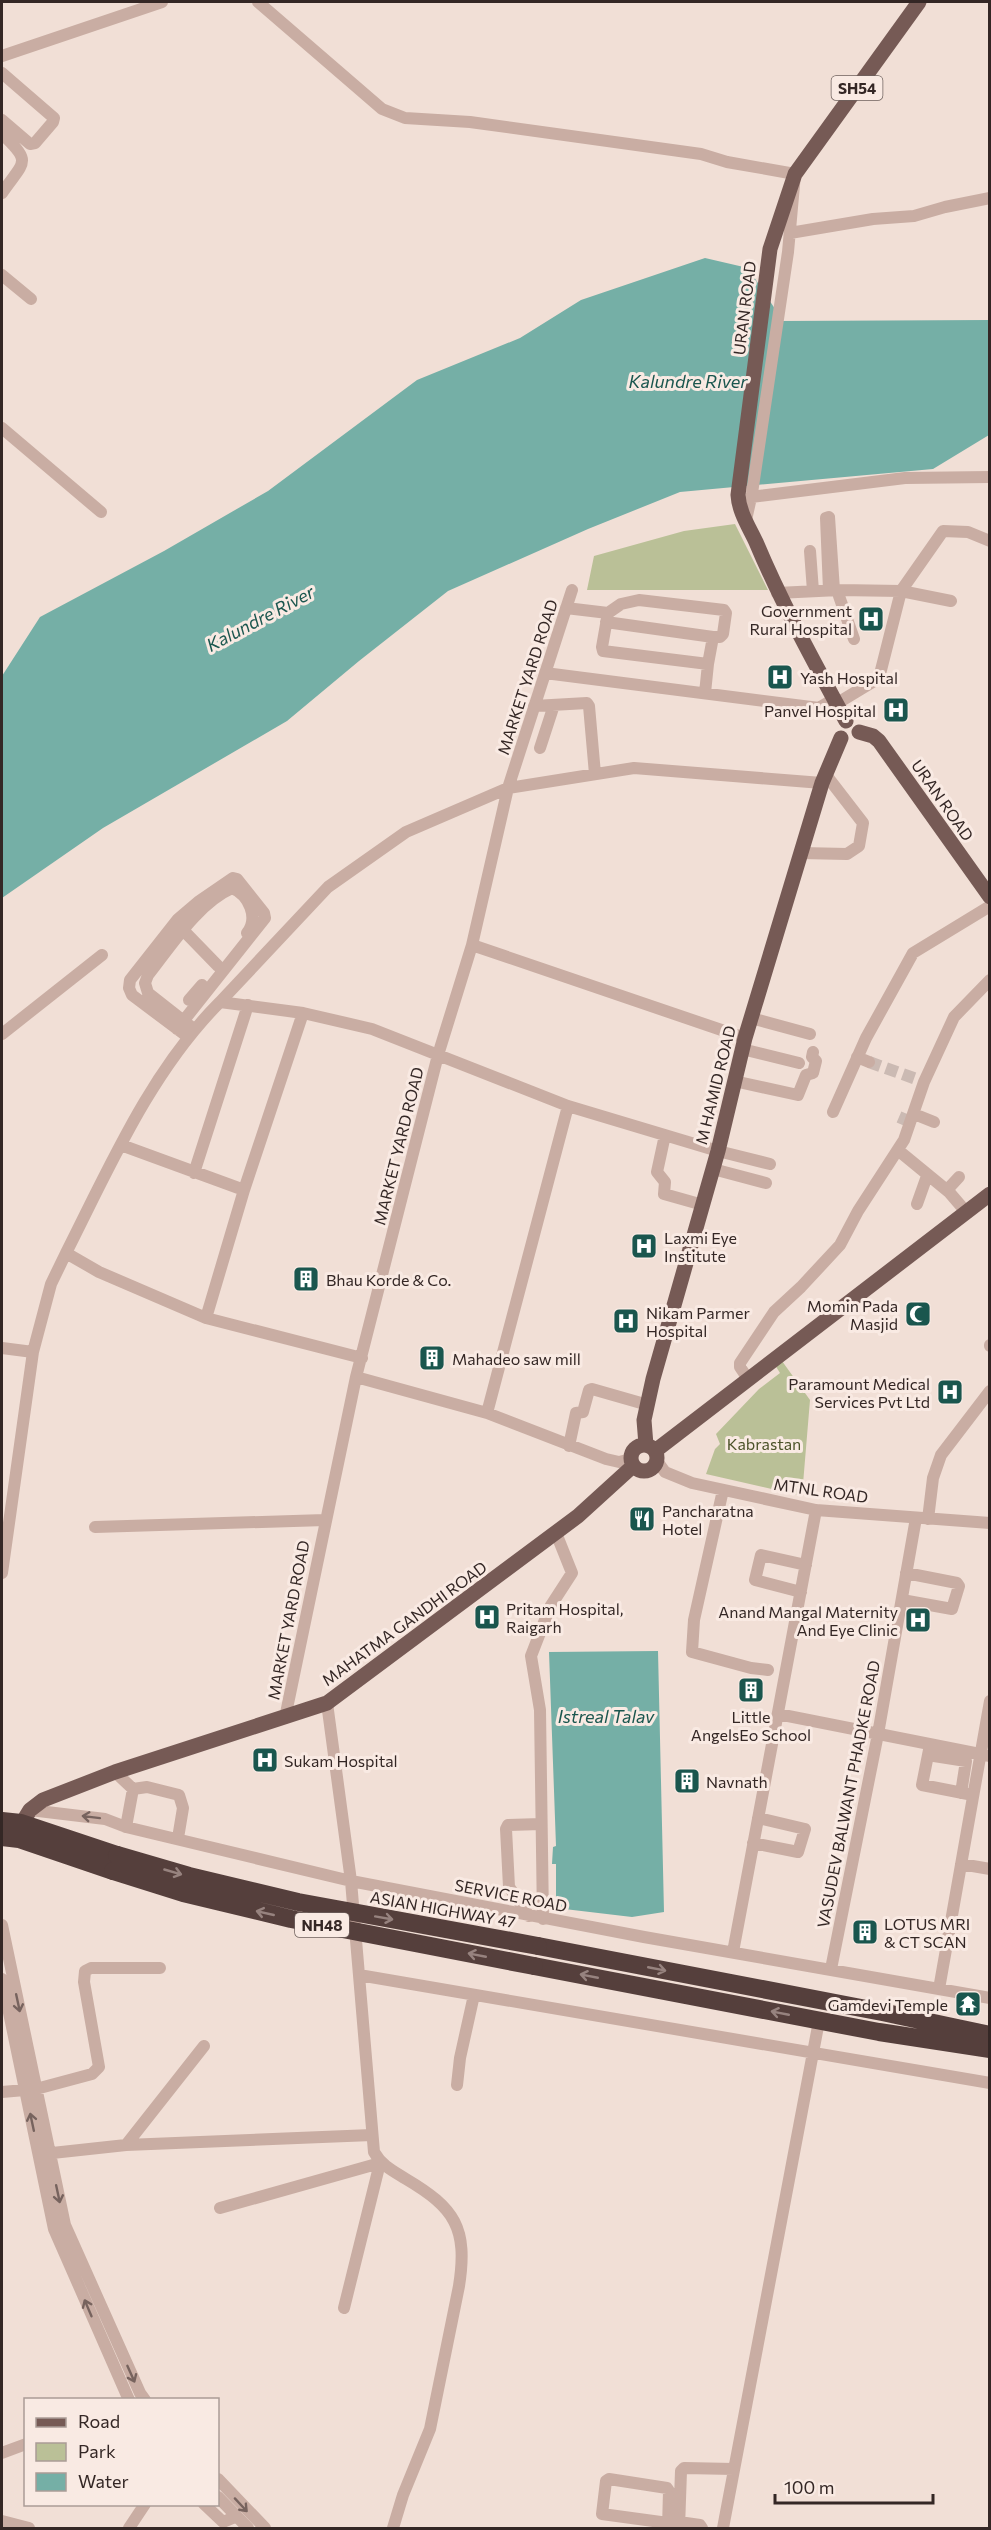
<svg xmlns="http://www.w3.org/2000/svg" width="991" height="2530" font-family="Commissioner,sans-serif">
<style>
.green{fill:#bac097}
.water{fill:#75afa6}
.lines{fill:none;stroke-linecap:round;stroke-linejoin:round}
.minor-tunnel{stroke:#cbbab3;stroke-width:12;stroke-dasharray:12 6;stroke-linecap:butt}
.minor{stroke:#c9ada3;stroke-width:12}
.major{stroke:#765a55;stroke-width:15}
.highway{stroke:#553f3c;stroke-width:18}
.highway-bridge{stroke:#553f3c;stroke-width:18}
.oneway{stroke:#77635e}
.oneway2{stroke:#97837f}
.labels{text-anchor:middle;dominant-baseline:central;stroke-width:6;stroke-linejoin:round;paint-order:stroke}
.shield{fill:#f9eae3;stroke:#6f625e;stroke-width:1.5}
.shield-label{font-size:15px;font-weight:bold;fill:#342725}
.street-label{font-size:16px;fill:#342725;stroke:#f9eae3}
.poi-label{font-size:16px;fill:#342725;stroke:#f9eae3;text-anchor:start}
.park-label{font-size:16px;fill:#4b5228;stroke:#f9eae3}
.water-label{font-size:18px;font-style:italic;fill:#1a564e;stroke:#f9eae3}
</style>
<rect width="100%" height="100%" fill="#f1dfd6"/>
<path class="green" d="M735,524L768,590H587L594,556L684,531Z
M782,1361L810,1400L802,1496L706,1474L715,1449L720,1444L716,1434L759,1389L780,1373L775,1365Z"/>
<path class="water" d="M705,258L748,268L783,321L989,320V435L933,469L680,492L588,529L448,591L359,661L287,721L103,828L2,898V676L40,617L164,551L268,491L417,380L520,338L581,300Z
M658,1651L664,1912L632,1917L556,1908V1864H552L553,1847L556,1846L549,1652Z"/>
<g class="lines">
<path class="minor-tunnel" d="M869,1062L919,1080
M899,1117L906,1120"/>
<path class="minor" d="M258,2L382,109L405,118L470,122L701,154L727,162L795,174L788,252L752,493L746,520
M2,56L162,2
M2,73L54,118L53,122L35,143L30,144L2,120
M2,134C33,163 24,161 2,193
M790,233L873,219L914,216L945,207L990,198
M2,275L31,299
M2,428L101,512
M751,497L905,478L990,477
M810,551L813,591
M829,590L826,518L829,517L834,590
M839,590V596L854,639
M777,593L839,590L901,591L943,531L968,532L990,541
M566,608L608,613L602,647L603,651L708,664L705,693
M608,613L621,604L639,600L724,610L726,613L723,634L720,637H713L708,664
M606,622L713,637
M545,673L819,708L834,699
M836,704L879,678L901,591L951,601
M534,706L587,703L589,706L595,774
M540,748L554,705
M801,853L847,854L859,846L863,823L826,775
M184,931L218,966
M472,945L745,1038
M189,1000L202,985
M220,1002L328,887L406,832L508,788L634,768L822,783
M751,1018L810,1034
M190,1026L148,993L145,983L148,975C171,946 198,903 232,888C249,895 259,918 247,933
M177,1029L265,918L264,913L237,879L233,878L198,902L178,919L130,980L129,988L132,995L188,1037
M2,1034L102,955
M742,1049L799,1063
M857,1057L869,1062
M734,1081L798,1095L806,1075L813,1073L816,1061L812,1057L813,1052
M833,1112L866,1038L913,953L990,906
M914,1114L934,1122
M665,1135L657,1172L665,1182L664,1194L703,1205
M121,1145L244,1190
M899,1151L949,1192L967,1213
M713,1169L766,1183
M194,1173L248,1005
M947,1190L959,1177
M917,1204L927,1176
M206,1318L244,1190L303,1013
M990,1345V1346
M2,1348L33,1352
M362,1358L206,1318L99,1272L66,1253C110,1166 151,1071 220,1002L303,1013L372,1029L568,1106L718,1151L770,1164
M356,1377L487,1413L606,1459L619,1462L631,1459
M748,1379L740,1367V1363L774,1312L801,1287L840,1245L858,1211L904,1140L924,1082L954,1017L990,980
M487,1413L568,1106
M569,1446L576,1413L583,1412L589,1390L592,1389L648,1405
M657,1461L665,1472L692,1483L816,1510L990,1523
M723,1490L694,1620L692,1652L751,1668L768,1670
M928,1519L933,1478L941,1455L990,1391
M95,1527L325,1520
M2,1573L33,1352L51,1284L66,1253
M801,1592L755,1580L761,1555L806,1565
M902,1600L952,1609L959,1586L957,1583L906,1573
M327,1703L351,1881L374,2152C382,2166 393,2171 406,2179C455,2208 468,2228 459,2286L430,2429L403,2495L393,2528
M778,1714L990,1756
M285,1718L356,1377L438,1055L472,945L508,788L572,590
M930,1745L922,1785L973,1795
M934,1756L966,1761L961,1793
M115,1772L133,1789L147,1787L179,1795L183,1808L178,1838
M30,1810L105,1819L126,1827L351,1881L644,1937L990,1998
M126,1827L133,1789
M753,1843L798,1852L805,1829L758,1818
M961,1864L990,1869
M529,1916L509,1887L506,1829L508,1825L541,1824
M543,1919L540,1710L531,1656L550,1607L572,1573L556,1533
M2,1925L65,2225L140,2393L145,2400
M733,1952L816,1510
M831,1969L878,1734L916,1518
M359,1975L990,2083
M2,1979L54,2229L129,2400
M939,1989L990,1701
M457,2085L460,2058L474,1995
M2,2092L36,2089L92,2074L99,2067L84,1982L85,1971L91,1968H160
M126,2145L204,2046
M43,2154L126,2145L372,2135
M220,2208L380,2163L344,2308
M2,2453L26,2444
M218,2479L265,2528
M218,2497L248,2528
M204,2504L223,2522L235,2517
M2,2521L29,2528
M679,2522L700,2525L702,2528
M668,2523L602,2514L606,2481L609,2479L667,2488L669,2491L668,2528
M129,2528L145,2504
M679,2528L681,2471L684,2468L734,2469
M723,2528L819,2021"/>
<path class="major" d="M846,721C814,662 782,604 756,542C749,527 739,512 738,495L770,249L795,174L919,2
M859,732L873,736L879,741L990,897
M631 1458a13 13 0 1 1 26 0a13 13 0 1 1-26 0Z
M646,1445L644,1420L653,1379L718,1151L745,1038L822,783L841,738
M655,1451L990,1194
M16,1833L30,1810L43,1800L115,1772L327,1703L578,1516L633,1466"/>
<path class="highway" d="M2,1821L21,1823L117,1855
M2,1837L19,1839L113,1871
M538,1946L882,2012L990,2035
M534,1966L879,2032L990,2049"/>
<path class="highway-bridge" d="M117,1855L189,1876L298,1902L538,1946
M113,1871L183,1893L291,1919L534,1966"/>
</g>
<defs><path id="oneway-shaft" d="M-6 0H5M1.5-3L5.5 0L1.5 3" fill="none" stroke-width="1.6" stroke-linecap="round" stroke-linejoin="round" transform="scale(1.5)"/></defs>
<g class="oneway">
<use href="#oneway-shaft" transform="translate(91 1817) rotate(-173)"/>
<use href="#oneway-shaft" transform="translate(18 2003) rotate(78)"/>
<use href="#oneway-shaft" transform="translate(32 2122) rotate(-102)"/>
<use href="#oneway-shaft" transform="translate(58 2194) rotate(78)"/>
<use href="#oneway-shaft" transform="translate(88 2308) rotate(-113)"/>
<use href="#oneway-shaft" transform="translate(131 2374) rotate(66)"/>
<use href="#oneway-shaft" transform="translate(241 2505) rotate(47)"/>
</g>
<g class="oneway2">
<use href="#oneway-shaft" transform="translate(173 1872) rotate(16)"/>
<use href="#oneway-shaft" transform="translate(265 1913) rotate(-167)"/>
<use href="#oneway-shaft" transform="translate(384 1918) rotate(10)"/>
<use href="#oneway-shaft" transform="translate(477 1955) rotate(-169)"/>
<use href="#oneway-shaft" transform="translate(657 1969) rotate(11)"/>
<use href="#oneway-shaft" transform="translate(589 1976) rotate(-169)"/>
<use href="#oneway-shaft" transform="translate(780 2013) rotate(-169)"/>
</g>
<defs>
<symbol id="hospital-square" viewBox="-11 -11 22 22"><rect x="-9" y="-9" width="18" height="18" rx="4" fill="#1a564e" stroke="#f9eae3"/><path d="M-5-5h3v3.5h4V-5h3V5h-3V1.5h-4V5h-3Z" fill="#fff"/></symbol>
<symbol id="building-square" viewBox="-11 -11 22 22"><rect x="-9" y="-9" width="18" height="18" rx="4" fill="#1a564e" stroke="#f9eae3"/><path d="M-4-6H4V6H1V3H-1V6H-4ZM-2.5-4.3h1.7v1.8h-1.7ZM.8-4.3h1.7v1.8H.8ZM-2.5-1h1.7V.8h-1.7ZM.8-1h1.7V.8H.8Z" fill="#fff"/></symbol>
<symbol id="mosque-square" viewBox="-11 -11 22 22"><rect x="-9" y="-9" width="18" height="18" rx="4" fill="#1a564e" stroke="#f9eae3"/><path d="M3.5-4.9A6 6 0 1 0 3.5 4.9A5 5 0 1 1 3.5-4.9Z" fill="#fff"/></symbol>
<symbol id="restaurant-square" viewBox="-11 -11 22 22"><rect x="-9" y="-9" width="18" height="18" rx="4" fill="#1a564e" stroke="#f9eae3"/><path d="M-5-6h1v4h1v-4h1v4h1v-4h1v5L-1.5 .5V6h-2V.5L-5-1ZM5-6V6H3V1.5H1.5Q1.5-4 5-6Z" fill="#fff"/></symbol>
<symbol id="temple-square" viewBox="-11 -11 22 22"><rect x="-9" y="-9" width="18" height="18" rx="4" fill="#1a564e" stroke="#f9eae3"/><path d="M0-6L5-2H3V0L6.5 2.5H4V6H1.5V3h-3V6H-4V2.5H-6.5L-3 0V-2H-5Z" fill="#fff"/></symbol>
</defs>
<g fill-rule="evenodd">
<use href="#hospital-square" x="856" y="604" width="30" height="30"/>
<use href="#hospital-square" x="765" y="662" width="30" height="30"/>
<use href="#hospital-square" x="881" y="695" width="30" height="30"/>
<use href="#hospital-square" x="629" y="1231" width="30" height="30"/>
<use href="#building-square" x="291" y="1264" width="30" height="30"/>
<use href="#mosque-square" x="903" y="1299" width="30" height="30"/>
<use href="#hospital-square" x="611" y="1306" width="30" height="30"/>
<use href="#building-square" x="417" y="1343" width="30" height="30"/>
<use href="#hospital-square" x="935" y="1377" width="30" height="30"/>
<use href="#restaurant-square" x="627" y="1504" width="30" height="30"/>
<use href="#hospital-square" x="472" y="1602" width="30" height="30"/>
<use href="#hospital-square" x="903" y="1605" width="30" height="30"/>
<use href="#building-square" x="736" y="1675" width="30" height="30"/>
<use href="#hospital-square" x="250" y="1745" width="30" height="30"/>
<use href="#building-square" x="672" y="1766" width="30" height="30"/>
<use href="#building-square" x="850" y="1917" width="30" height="30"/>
<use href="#temple-square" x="953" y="1989" width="30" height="30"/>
</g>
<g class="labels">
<g class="shield">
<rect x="831.5" y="76" width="51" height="24" rx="4.5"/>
<rect x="295" y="1913" width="54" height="24" rx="4.5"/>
</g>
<g class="shield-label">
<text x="857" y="88">SH54</text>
<text x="322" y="1925">NH48</text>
</g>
<g class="street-label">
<text transform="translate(744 308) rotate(-83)">URAN ROAD</text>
<text transform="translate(527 677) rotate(-72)">MARKET YARD ROAD</text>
<text transform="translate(943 800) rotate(55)">URAN ROAD</text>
<text transform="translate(715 1085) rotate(-76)">M HAMID ROAD</text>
<text transform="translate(398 1146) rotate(-76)">MARKET YARD ROAD</text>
<text transform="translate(821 1490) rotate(8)">MTNL ROAD</text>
<text transform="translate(288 1620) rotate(-79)">MARKET YARD ROAD</text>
<text transform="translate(404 1623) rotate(-36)">MAHATMA GANDHI ROAD</text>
<text transform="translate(848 1794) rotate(-79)">VASUDEV BALWANT PHADKE ROAD</text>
<text transform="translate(511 1895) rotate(11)">SERVICE ROAD</text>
<text transform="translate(443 1909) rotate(10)">ASIAN HIGHWAY 47</text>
</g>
<g class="poi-label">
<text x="852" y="610" text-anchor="end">Government<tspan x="852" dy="18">Rural Hospital</tspan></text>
<text x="800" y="677">Yash Hospital</text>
<text x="876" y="710" text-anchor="end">Panvel Hospital</text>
<text x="664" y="1237">Laxmi Eye<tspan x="664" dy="18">Institute</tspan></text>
<text x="326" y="1279">Bhau Korde &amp; Co.</text>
<text x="898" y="1305" text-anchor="end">Momin Pada<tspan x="898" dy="18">Masjid</tspan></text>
<text x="646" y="1312">Nikam Parmer<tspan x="646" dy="18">Hospital</tspan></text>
<text x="452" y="1358">Mahadeo saw mill</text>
<text x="930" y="1383" text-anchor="end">Paramount Medical<tspan x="930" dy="18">Services Pvt Ltd</tspan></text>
<text x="662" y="1510">Pancharatna<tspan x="662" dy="18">Hotel</tspan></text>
<text x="506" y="1608">Pritam Hospital,<tspan x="506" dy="18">Raigarh</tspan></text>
<text x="898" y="1611" text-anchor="end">Anand Mangal Maternity<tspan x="898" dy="18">And Eye Clinic</tspan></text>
<text x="751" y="1716" text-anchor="middle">Little<tspan x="751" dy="18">AngelsEo School</tspan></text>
<text x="284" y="1760">Sukam Hospital</text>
<text x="706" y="1781">Navnath</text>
<text x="884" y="1923">LOTUS MRI<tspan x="884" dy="18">&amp; CT SCAN</tspan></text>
<text x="948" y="2004" text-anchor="end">Gamdevi Temple</text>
</g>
<g class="park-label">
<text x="764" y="1443">Kabrastan</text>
</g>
<g class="water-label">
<text x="688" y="381">Kalundre River</text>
<text transform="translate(260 618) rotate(-28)">Kalundre River</text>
<text x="606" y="1716">Istreal Talav</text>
</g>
</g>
<rect width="991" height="2530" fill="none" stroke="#342725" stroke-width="6"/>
<rect x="24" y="2398" width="195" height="108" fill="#f9eae3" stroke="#aa9c97" stroke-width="1.5"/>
<rect x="36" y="2418" width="30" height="9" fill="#765a55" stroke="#aa9c97" stroke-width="1.5"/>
<text x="78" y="2428" font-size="18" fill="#342725">Road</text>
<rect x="36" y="2443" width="30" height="18" fill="#bac097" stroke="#aa9c97" stroke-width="1.5"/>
<text x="78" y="2458" font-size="18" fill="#342725">Park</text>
<rect x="36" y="2473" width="30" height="18" fill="#75afa6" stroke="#aa9c97" stroke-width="1.5"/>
<text x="78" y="2488" font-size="18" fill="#342725">Water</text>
<path d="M775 2494v9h158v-9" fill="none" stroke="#342725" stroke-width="3"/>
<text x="784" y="2494" font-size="18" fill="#342725" stroke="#f9eae3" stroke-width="4.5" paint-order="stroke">100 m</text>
</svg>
